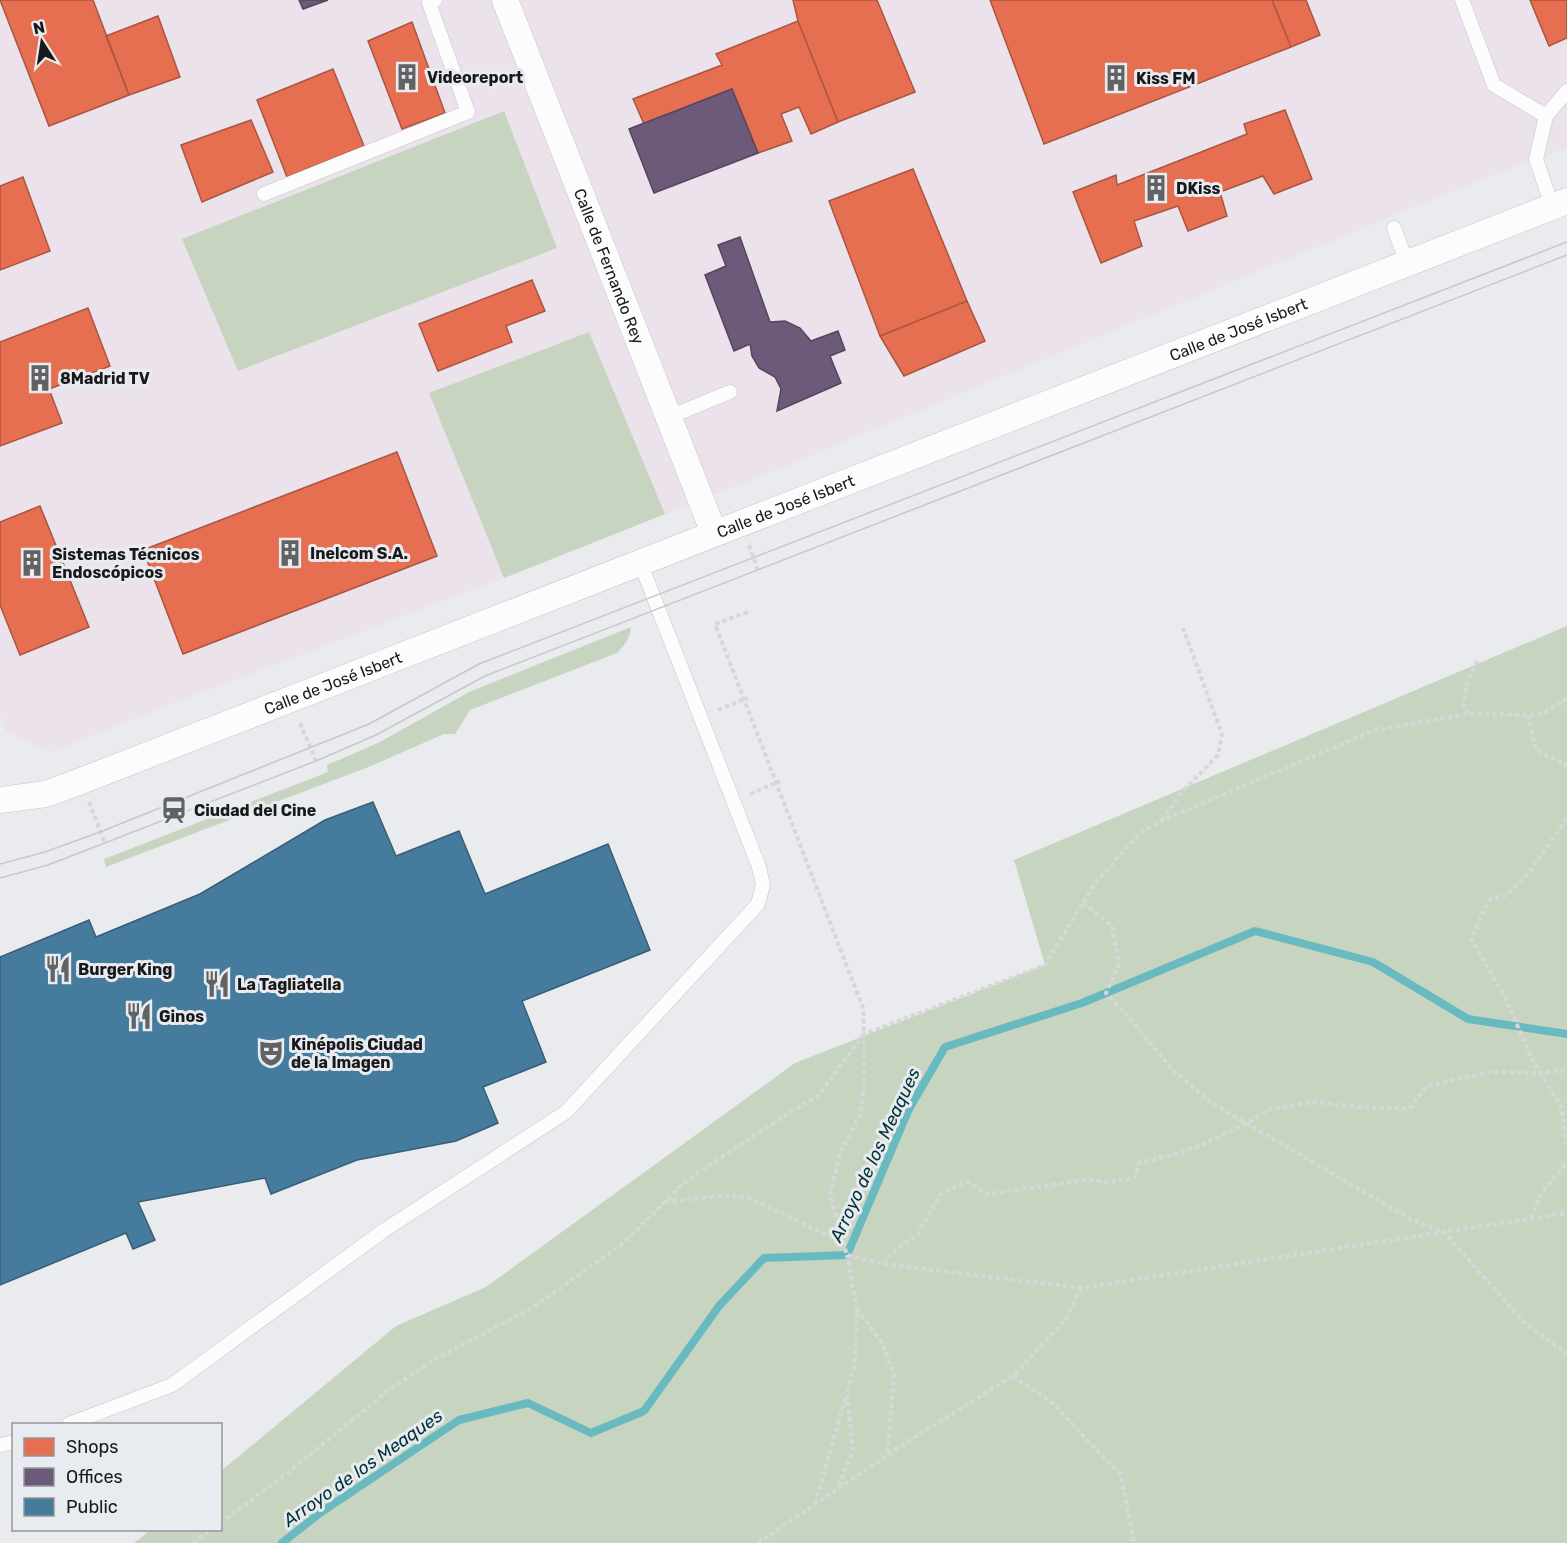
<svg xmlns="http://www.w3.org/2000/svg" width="1567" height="1543" font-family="Rubik,sans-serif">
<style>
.commercial{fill:#ebe2ec}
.green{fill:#c7d5c0}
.shops{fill:#e76f51;stroke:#a95540;stroke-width:1.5}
.offices{fill:#6d597a;stroke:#54465d;stroke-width:1.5}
.public{fill:#457b9d;stroke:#385e76;stroke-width:1.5}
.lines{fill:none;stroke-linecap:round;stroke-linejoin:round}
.stream{stroke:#68b9c0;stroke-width:8}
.service-casing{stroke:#c4c6c8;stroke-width:15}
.minor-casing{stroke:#c4c6c8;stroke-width:27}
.path{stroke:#d7d7d8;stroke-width:4;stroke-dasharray:4.5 3;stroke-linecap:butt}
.service{stroke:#fcfcfc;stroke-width:14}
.minor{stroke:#fcfcfc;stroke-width:26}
.tram{stroke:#c8c8c9;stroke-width:1.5}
.labels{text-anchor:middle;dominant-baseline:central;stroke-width:6;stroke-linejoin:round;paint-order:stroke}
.poi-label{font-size:16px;font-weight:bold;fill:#18191a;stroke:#e8ebef;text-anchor:start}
.street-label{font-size:16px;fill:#18191a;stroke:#e8ebef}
.water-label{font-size:18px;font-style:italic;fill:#003337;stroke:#e8ebef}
</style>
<rect width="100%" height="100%" fill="#e9ebee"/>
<path class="commercial" d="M0,0H1567V148L1490,176L732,488L504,578L182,700L50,753L6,732L0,715Z"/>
<path class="green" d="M504,111L557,248L238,371L182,239Z
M589,332L665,514L504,578L429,393Z
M1567,626V1543H134L150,1530H220L221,1471L396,1326L486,1287L795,1063L1045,965L1014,860Z
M631,627C630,638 625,645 617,653L470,710L455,734H444L371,766L106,867L104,859L328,772L327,765L380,742L469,692Z"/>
<path class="shops" d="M0,0H93L129,95L49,126Z
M793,0H877L915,92L838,122L798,21Z
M990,0H1272L1291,47L1044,144Z
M1272,0H1306L1320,35L1291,47Z
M1530,0H1567V38L1549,46Z
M158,16L180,77L129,95L106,36Z
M798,21L838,122L811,134L799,107L781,114L792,141L758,153L732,89L644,124L633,99L722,65L716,54Z
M412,22L445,113L402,129L368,41Z
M333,69L364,146L287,177L257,100Z
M1285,110L1312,179L1274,194L1263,176L1220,192L1227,216L1188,231L1178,206L1134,221L1142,246L1101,263L1073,192L1116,175L1117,185L1247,134L1244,124Z
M251,120L273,172L202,202L181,145Z
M913,169L967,301L880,336L829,201Z
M23,177L50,251L0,270V186Z
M532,280L545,311L506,326L512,342L438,371L419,324Z
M967,301L985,341L904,376L880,336Z
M88,308L110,366L49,389L62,423L0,446V342Z
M397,452L437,556L183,654L143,550Z
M40,506L89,627L20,655L0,605V522Z"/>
<path class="offices" d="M299,0H328L303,9Z
M732,89L758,153L654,193L629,129Z
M740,237L770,322L785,321L800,328L811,341L838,331L845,350L830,356L841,383L777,411L781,389L775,377L759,368L752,356L750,344L734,351L705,275L726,266L718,245Z"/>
<path class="public" d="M373,802L396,856L459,831L485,894L608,844L650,950L522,1001L546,1062L483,1087L498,1123L456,1141L357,1160L271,1194L265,1178L138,1202L155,1240L133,1249L126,1233L0,1285V957L89,920L96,937L200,894L325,820Z"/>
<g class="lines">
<path class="stream" d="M282,1543L320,1513L459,1420L528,1403L591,1433L644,1411L719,1306L764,1258L847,1255L909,1109L945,1047L1082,1003L1255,931L1373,962L1468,1019L1567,1034"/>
<defs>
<path id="service" d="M1462,0L1494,85L1546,116L1567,91
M1546,116L1536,159L1552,206
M264,194L468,112L429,3L435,0
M1394,228L1407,263
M669,417L730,392
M69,1424L172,1385L383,1231L566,1112L758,904L763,885L759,867L640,562
M0,1445L14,1442"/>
<g id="minor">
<path id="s1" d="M505,0L714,533"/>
<path id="s2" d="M0,800L46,794L81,781L1567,201"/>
</g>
</defs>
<use href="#service" class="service-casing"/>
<use href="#minor" class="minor-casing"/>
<path class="path" d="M749,545L758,570
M1567,698L1543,714L1528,715L1468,714L1375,730L1161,821L1141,832L1095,883L1045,965L864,1034V1084L860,1115L840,1153L830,1194L847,1255L884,1264L1081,1288L1567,1213
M718,710L748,698
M1468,714L1463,704L1467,684L1478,659
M1528,715L1536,750L1567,765
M300,723L316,761
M750,794L780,781
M89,802L105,844
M1567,819L1527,875L1506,895L1489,900L1471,939L1505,997L1532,1059L1540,1073L1567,1070
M1162,821L1180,794L1218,755L1222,734L1183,628
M1083,903L1112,926L1119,964L1106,993L1139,1029L1171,1068L1210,1102L1412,1220L1444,1232L1524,1322L1567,1354
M665,1202L721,1196L747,1197L844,1243
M1531,1218L1542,1192L1567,1162
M884,1264L889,1255L917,1235L941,1193L968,1182L988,1194L1086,1180L1108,1182L1135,1178L1139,1163L1173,1155L1202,1145L1247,1123L1268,1110L1313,1102L1358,1107L1409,1109L1427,1086L1491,1072L1540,1073L1561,1106L1567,1144
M857,1309L883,1344L894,1376L887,1456
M1013,1376L1050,1401L1121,1475L1134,1543
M839,1486L853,1451L847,1393L855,1362L857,1309L847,1255
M815,1504L846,1396
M220,1523L290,1471L390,1389L434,1360L532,1308L625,1242L686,1181L759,1132L819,1095L864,1034L863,1008L715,624L748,612
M193,1543L211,1530
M758,1543L907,1442L1013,1376L1066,1319L1081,1288"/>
<use href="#service" class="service"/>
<use href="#minor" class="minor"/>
<path class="tram" d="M0,864L45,852L100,832L369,724L479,664L1567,242
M0,878L48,865L316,761L376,735L485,676L1567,255"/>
</g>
<defs>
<symbol id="building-bare" viewBox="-9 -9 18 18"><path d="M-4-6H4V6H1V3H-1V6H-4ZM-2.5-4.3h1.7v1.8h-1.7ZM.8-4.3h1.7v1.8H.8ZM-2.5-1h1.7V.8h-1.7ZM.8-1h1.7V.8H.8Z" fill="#616264" stroke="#e8ebef" stroke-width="2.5" paint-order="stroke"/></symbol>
<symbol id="station-bare" viewBox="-9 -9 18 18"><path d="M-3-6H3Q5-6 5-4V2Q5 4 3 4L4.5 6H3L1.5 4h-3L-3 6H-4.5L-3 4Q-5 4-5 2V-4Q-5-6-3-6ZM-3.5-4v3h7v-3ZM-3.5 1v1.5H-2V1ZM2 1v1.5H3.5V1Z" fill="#616264" stroke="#e8ebef" stroke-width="2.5" paint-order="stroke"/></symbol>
<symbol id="restaurant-bare" viewBox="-9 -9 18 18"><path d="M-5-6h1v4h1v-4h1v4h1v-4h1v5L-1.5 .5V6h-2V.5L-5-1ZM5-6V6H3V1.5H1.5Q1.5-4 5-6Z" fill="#616264" stroke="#e8ebef" stroke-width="2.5" paint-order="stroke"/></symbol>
<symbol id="theatre-bare" viewBox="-9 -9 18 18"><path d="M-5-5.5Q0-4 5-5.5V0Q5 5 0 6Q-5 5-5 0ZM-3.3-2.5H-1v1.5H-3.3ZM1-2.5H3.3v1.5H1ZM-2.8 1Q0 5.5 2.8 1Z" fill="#616264" stroke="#e8ebef" stroke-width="2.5" paint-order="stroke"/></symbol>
</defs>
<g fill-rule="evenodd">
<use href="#building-bare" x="388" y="58" width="38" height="38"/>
<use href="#building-bare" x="1097" y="59" width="38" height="38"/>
<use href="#building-bare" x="1137" y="169" width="38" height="38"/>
<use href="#building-bare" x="21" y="359" width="38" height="38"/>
<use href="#building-bare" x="271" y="534" width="38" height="38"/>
<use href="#building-bare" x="13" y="544" width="38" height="38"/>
<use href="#station-bare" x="155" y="791" width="38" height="38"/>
<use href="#restaurant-bare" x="39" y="950" width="38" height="38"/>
<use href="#restaurant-bare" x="198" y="965" width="38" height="38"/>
<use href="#restaurant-bare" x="120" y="997" width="38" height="38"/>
<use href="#theatre-bare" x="252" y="1034" width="38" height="38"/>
</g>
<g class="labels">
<g class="poi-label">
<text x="427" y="77">Videoreport</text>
<text x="1136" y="78">Kiss FM</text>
<text x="1176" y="188">DKiss</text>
<text x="60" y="378">8Madrid TV</text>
<text x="310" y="553">Inelcom S.A.</text>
<text x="52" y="554">Sistemas Técnicos<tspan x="52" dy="18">Endoscópicos</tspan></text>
<text x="194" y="810">Ciudad del Cine</text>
<text x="78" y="969">Burger King</text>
<text x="237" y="984">La Tagliatella</text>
<text x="159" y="1016">Ginos</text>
<text x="291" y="1044">Kinépolis Ciudad<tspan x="291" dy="18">de la Imagen</tspan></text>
</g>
<g class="street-label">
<text stroke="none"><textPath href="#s1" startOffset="286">Calle de Fernando Rey</textPath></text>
<text stroke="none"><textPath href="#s2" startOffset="1326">Calle de José Isbert</textPath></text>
<text stroke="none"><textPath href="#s2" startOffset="840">Calle de José Isbert</textPath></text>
<text stroke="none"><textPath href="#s2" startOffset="354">Calle de José Isbert</textPath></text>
</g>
<g class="water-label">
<text transform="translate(875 1155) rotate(-65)">Arroyo de los Meaques</text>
<text transform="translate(363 1468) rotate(-35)">Arroyo de los Meaques</text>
</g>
</g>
<rect x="12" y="1423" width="210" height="108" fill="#e8ebef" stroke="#95979a" stroke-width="1.5"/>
<rect x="24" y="1438" width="30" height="18" fill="#e76f51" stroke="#95979a" stroke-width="1.5"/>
<text x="66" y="1453" font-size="18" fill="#18191a">Shops</text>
<rect x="24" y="1468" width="30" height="18" fill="#6d597a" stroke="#95979a" stroke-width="1.5"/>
<text x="66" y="1483" font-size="18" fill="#18191a">Offices</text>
<rect x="24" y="1498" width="30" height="18" fill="#457b9d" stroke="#95979a" stroke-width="1.5"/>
<text x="66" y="1513" font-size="18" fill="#18191a">Public</text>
<g transform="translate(42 42) rotate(348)" stroke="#e8ebef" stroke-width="4.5" paint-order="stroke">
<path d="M0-4.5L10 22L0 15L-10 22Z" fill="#18191a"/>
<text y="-9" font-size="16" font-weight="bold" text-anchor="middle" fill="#18191a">N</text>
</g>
</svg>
